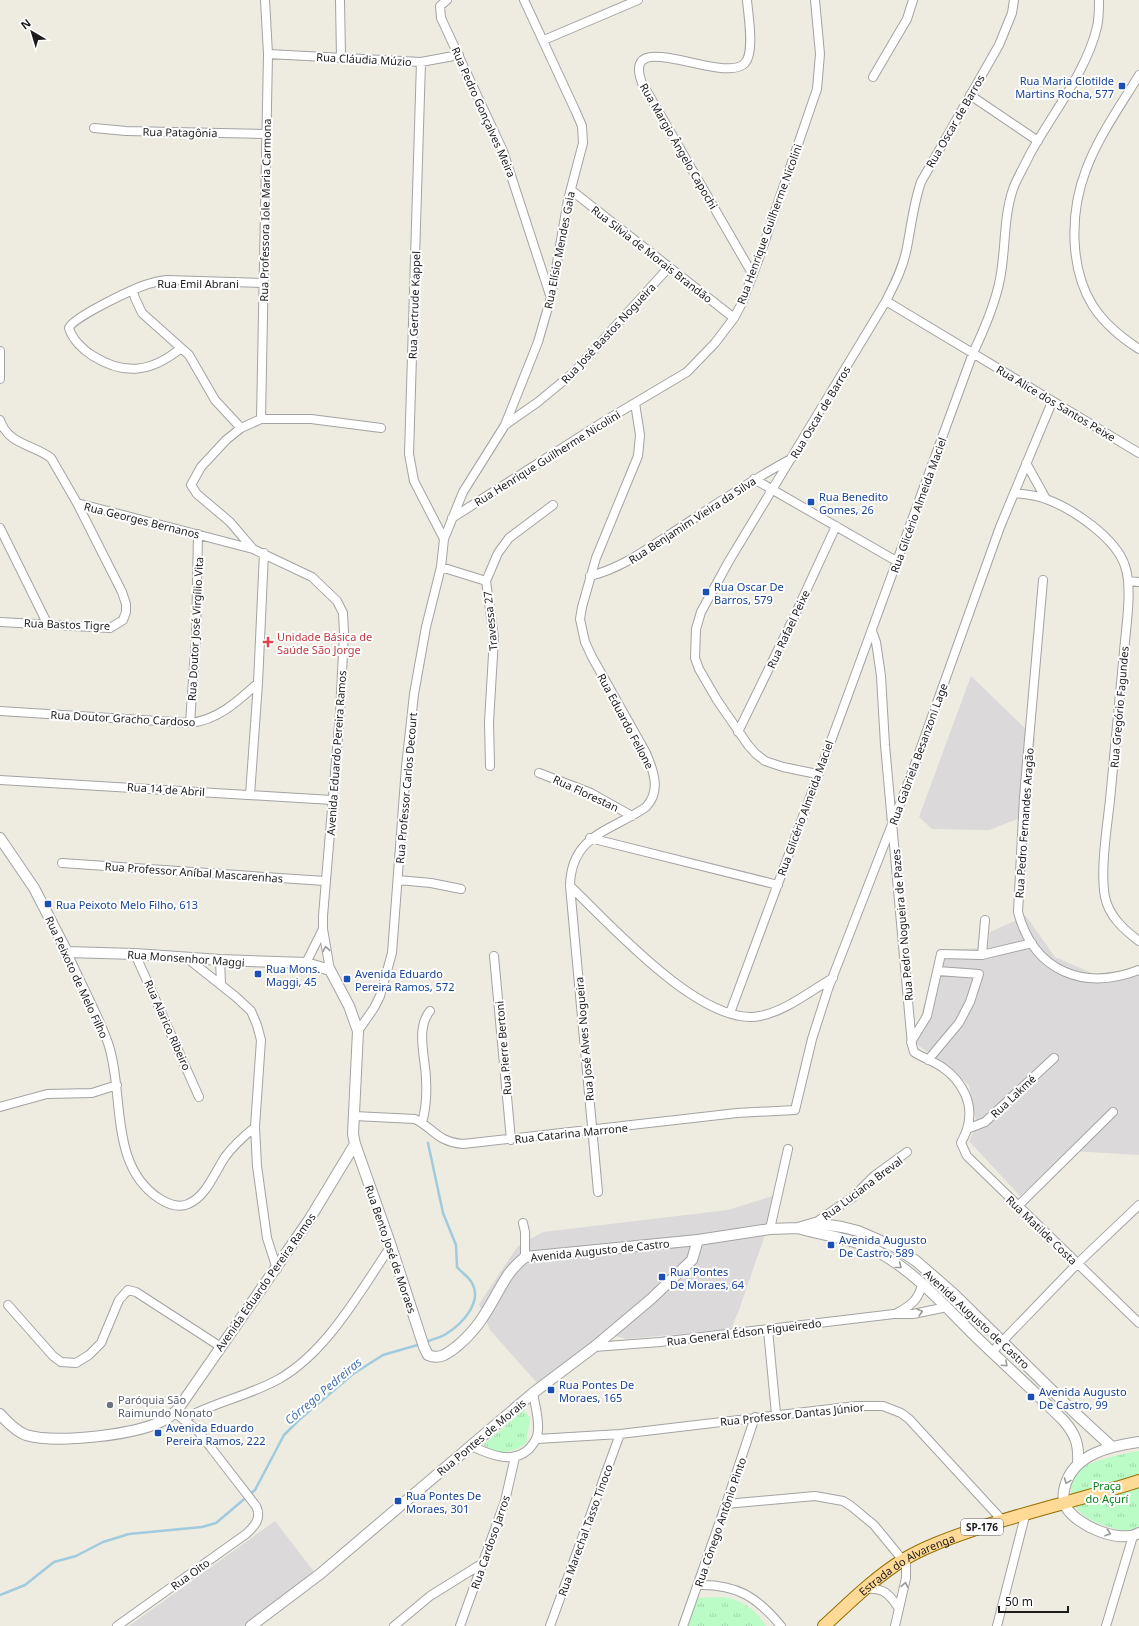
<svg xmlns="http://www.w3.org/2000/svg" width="1139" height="1626" font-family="'Noto Sans',sans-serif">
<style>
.residential{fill:#dbd9d9}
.park{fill:url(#park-tufts)}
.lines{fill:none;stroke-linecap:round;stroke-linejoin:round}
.stream{stroke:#a0cbde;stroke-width:2.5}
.minor-casing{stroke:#a3a3a3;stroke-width:10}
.tertiary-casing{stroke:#a3a3a3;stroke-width:12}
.primary-casing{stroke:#956f00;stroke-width:14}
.minor{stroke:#fff;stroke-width:8}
.tertiary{stroke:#fff;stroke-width:10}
.primary{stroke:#ffda96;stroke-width:12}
.oneway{stroke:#999}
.transit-dot{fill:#1a4fb4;stroke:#fff;stroke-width:1.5}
.health-dot{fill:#e0444e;stroke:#fff;stroke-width:1.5}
.worship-dot{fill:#6b7280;stroke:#fff;stroke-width:1.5}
.labels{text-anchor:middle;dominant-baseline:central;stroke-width:4;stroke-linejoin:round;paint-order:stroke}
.shield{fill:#fff;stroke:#606060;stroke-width:1}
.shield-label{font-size:10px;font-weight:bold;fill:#1c1c1c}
.street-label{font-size:11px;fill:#1c1c1c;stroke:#fff}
.transit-label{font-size:11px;fill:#164399;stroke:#fff;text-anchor:start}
.health-label{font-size:11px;fill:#be3a42;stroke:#fff;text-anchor:start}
.worship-label{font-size:11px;fill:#5b616d;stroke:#fff;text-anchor:start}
.park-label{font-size:11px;fill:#077e1a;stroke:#fff}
.water-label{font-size:12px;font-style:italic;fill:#4572af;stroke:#fff}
</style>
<defs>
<pattern id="park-tufts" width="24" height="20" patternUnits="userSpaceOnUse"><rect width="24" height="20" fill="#bbfbc6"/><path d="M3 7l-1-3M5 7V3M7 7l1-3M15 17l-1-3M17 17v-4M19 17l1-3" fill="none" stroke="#a0d7aa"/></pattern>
</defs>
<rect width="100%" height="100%" fill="#eeebe1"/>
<path class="residential" d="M971,676L1035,738L1028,815L989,830L932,829L919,817Z
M1026,916L1055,957L1094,974L1132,970L1139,967V1155L1072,1151L1020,1196L969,1141L977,1126L969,1085L917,1044L915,1037L939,950L988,948L990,932Z
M779,1194L739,1310L731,1329L627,1339L608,1334L539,1385L490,1330L479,1304L518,1246L543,1232L728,1210Z
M275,1521L315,1573L248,1626H129Z"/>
<path class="park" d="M524,1410L530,1418L526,1444C506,1454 503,1455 483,1445Z
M1139,1451V1528L1134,1532C1120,1531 1089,1523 1079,1511C1074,1505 1072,1493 1069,1485C1072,1481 1074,1476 1078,1472C1089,1460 1123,1454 1139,1451Z
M723,1597C743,1600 755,1609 766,1626H687L697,1598Z"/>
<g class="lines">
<path class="stream" d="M426,1342C432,1339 440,1338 446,1334C462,1324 483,1302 472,1283C469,1277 461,1272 457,1267L456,1245L443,1213L428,1143
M0,1595L25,1585L54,1562L76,1556L103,1542L129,1534L202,1527L216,1523L255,1490L284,1435L300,1419L353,1374L383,1355L421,1344"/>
<defs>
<path id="minor" d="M340,0L341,58
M447,0L440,6L441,18L503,151L550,295
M747,0C748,14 755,52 745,63C724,86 620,24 642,83L753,275
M544,40L638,0
M268,54L421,62L459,55
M421,62L409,454L414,481L444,539
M1139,75C1121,105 1098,137 1086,170C1070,211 1069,268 1093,306C1104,323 1122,338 1139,349
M873,77L907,19L913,0
M970,95L1038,141
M94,128L126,131L266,134
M571,190L734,318
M133,291L135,298L142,313L189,355L215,400L241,428
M886,301L1139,453
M181,348C152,372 125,376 93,356C83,350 72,339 69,328C73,317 138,286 152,283C157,281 162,281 167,280L264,283
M0,351V379
M261,419L268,54L265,0
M0,420C8,445 33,444 51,458L77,503L253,549
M505,425L538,402L573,373L669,267
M1026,463L1046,499
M754,479L898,562
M1014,493C1024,494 1036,495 1046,499C1073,509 1116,538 1125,566C1132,586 1127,620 1125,641C1120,694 1115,747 1110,800C1107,827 1100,871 1105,897C1109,916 1123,929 1139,941
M452,518L608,419L687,372L715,343L734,318L742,303L759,258L817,89L820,54L815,0
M0,528L47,623
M441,567L486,581
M590,576C622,568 647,549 675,531C713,506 751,480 791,459
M1043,580L1024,797L1018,912C1034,972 1084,991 1139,970
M1128,581L1139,582
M0,622L110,628L123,620L126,612V604L122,592L77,503
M872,631L876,642L881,676L885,745L912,1045L914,1052C923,1058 933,1061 942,1067C962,1081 975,1104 967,1129C966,1134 963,1138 961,1143L967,1156L1139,1323
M0,711L190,723C218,720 238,701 258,683
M190,723L196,637L198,534
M738,732L794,617L836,526
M490,766L489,722L494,638L486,581L498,553L509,538L553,505
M539,773L591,793L632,816
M817,774L783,767L765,761L756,754L748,745L717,700L699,669L695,658L696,629L701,612L729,561L886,301C894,285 902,270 906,252C911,229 913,205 921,182L999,45L1012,13L1014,0
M0,780L332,800
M250,795L258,683L264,553
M590,838L778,885
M62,863L325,881
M398,880L431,883L461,889
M570,886C609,923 702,1028 760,1016C786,1011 810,991 833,978
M67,952C80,983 97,1012 108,1043C125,1093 108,1166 160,1199C168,1204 179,1208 188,1204C206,1197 215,1172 225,1157C233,1146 244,1136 255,1127
M135,954L199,1097
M982,955L1032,943
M494,956L511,1140
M187,958L236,997L251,1011L257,1025L261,1040L255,1127L257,1166L267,1238L277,1269
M220,960L221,984
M306,963L323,929
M330,970L323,929V916L340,713L344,633L343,613L337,601L312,577L253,549L230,522L197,494L191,485L201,467L226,440L241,428L261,419H311L381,428
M730,1013C812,793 893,574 973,353C984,330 995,305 1000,279C1006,249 1003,219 1013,189C1017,178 1024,167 1029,156C1050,117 1087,71 1097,27C1099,19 1099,9 1099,0
M358,1031L374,1008L380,996L392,953L406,767L414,694L426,627L441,567L444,539L463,492L505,425L538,342L551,297L568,200L583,143L582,126L576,112L524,0
M911,1042L927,1016L941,954L982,955L985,920
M928,1060L959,1023L970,1002L979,974L938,971
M0,1107L47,1094L92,1093L117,1085
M354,1116L415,1119C436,1130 436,1141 463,1144L737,1113L795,1110L812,1039L828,989L910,778L1000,527L1052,402
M422,1123C426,1108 427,1095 426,1080C426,1059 415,1029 430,1011
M967,1129L985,1122L1054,1058
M598,1192L570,886C571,834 612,831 646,807C661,791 654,772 646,753L592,657L585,642L580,619L582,607L596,558L638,456L640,435L635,403
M1018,1206L1113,1112
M523,1223L525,1232V1257
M815,1223L853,1197L874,1176L907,1152
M770,1229L788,1149
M8,1305L53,1356L61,1362L76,1363L89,1355L101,1343L119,1300L128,1290L136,1292L221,1347
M897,1313C910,1306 919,1300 922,1284
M768,1330L776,1414
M594,1347L660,1342L894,1314H913L947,1307
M992,1352L1077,1264L1139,1205
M184,1419C214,1402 249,1396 279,1379C328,1351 360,1291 391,1246
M537,1439L620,1434L856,1406H883L901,1413L909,1419L1002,1520
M471,1446C489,1454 512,1465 529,1449C534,1443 538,1438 538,1430C539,1418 535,1405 533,1393
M726,1504L815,1496L843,1501L851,1506L874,1525L906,1564V1578L895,1626
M698,1585C737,1584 757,1597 781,1626
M865,1589C883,1587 890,1594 899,1609
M117,1626L246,1534C255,1526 262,1518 256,1506L198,1431L174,1412
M394,1626L430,1596L483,1563
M460,1626L505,1501L515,1457
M550,1626L620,1434
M683,1626L726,1504L755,1417
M997,1626L1026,1512
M1106,1626L1133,1536"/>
<path id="tertiary" d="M0,838L34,888L67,952L135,954L220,960L306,963L330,970L349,1006L358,1031L353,1134L355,1144L391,1246L424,1347L428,1355C439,1360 447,1354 456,1347C484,1324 490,1303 508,1275C513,1268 519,1262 525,1257L698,1240L770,1229L798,1228L815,1223L842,1227L858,1231L895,1247L916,1261L954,1294L1074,1412L1112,1447
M798,1228C825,1236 852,1238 877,1251C915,1272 944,1305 974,1335C1004,1364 1035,1392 1064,1421C1076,1435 1079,1445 1078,1463
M0,1414C7,1422 16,1431 26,1435C56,1444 139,1435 166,1419C170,1417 174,1413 178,1409L309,1220L355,1144
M1139,1442C1110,1446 1074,1454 1065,1486C1063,1493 1063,1501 1066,1507C1077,1526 1120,1544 1139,1533
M251,1626L320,1574L533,1393L594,1347L651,1299L692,1260L698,1240"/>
<g id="primary">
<path id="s1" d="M824,1626C849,1603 874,1578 903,1560C924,1547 950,1538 973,1530C1028,1511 1084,1499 1139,1481"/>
</g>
</defs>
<use href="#minor" class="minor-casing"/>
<use href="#tertiary" class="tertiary-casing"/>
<use href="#primary" class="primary-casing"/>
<use href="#minor" class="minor"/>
<use href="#tertiary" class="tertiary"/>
<use href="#primary" class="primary"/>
</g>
<defs><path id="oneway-chevron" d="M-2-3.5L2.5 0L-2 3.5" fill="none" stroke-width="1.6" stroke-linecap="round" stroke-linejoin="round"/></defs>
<g class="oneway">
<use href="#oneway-chevron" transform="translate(326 949) rotate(-100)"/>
<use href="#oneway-chevron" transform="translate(899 1266) rotate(38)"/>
<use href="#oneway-chevron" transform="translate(920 1312) rotate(-15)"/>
<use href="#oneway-chevron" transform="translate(1005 1364) rotate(43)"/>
<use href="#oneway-chevron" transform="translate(1067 1481) rotate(110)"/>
<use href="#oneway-chevron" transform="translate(1108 1533) rotate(18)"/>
<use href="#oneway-chevron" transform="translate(905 1585) rotate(-80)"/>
</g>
<g class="transit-dot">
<rect x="1118" y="82" width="8" height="8" rx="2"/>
<rect x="807" y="498" width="8" height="8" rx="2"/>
<rect x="702" y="588" width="8" height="8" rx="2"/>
<rect x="44" y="900" width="8" height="8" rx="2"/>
<rect x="254" y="970" width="8" height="8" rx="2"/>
<rect x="343" y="975" width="8" height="8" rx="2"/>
<rect x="827" y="1241" width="8" height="8" rx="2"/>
<rect x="658" y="1273" width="8" height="8" rx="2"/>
<rect x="547" y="1386" width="8" height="8" rx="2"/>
<rect x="1027" y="1393" width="8" height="8" rx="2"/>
<rect x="154" y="1429" width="8" height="8" rx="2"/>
<rect x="394" y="1497" width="8" height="8" rx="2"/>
</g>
<path class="health-dot" d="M266 636h4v4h4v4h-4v4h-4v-4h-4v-4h4z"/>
<circle class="worship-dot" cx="110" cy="1405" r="4"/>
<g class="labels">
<rect class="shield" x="961" y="1519" width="42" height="16" rx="3"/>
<g class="shield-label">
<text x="982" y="1527">SP-176</text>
</g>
<g class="street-label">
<text transform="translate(364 59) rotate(3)">Rua Cláudia Múzio</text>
<text transform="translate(484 112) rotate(66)">Rua Pedro Gonçalves Meira</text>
<text transform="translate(955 121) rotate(-60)">Rua Oscar de Barros</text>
<text transform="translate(180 132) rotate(1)">Rua Patagônia</text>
<text transform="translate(679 146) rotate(60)">Rua Margio Ângelo Capochi</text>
<text transform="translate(265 210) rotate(-89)">Rua Professora Iole Maria Carmona</text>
<text transform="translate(769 224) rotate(-70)">Rua Henrique Guilherme Nicolini</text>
<text transform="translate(559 250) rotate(-79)">Rua Elísio Mendes Gaia</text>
<text transform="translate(652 254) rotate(38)">Rua Silvia de Morais Brandão</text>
<text x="198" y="283">Rua Emil Abrani</text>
<text transform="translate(414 305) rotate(-88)">Rua Gertrude Kappel</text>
<text transform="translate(608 333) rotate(-47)">Rua José Bastos Nogueira</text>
<text transform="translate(1056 403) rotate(31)">Rua Alice dos Santos Peixe</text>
<text transform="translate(820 412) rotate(-59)">Rua Oscar de Barros</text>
<text transform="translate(547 458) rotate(-32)">Rua Henrique Guilherme Nicolini</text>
<text transform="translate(918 505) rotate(-70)">Rua Glicério Almeida Maciel</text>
<text transform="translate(142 520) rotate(14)">Rua Georges Bernanos</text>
<text transform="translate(692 520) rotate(-33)">Rua Benjamim Vieira da Silva</text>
<text transform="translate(490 621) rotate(-96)">Travessa 27</text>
<text transform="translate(67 624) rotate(2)">Rua Bastos Tigre</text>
<text transform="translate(195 629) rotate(-87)">Rua Doutor José Virgílio Vita</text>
<text transform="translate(788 629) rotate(-65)">Rua Rafael Peixe</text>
<text transform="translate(1119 707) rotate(-85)">Rua Gregório Fagundes</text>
<text transform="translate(123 718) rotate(3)">Rua Doutor Gracho Cardoso</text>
<text transform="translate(626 721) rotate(62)">Rua Eduardo Fellone</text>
<text transform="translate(336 753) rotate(-86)">Avenida Eduardo Pereira Ramos</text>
<text transform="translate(918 754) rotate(-70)">Rua Gabriela Besanzoni Lage</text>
<text transform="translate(406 788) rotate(-85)">Rua Professor Carlos Decourt</text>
<text transform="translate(166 789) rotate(4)">Rua 14 de Abril</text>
<text transform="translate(586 793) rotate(25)">Rua Florestan</text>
<text transform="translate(805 808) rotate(-70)">Rua Glicério Almeida Maciel</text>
<text transform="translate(1024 823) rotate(-86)">Rua Pedro Fernandes Aragão</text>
<text transform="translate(194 872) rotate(4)">Rua Professor Aníbal Mascarenhas</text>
<text transform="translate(902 925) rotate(-95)">Rua Pedro Nogueira de Pazes</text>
<text transform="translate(186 958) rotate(4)">Rua Monsenhor Maggi</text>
<text transform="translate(77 977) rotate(65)">Rua Peixoto de Melo Filho</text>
<text transform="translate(168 1025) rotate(66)">Rua Alarico Ribeiro</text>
<text transform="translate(584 1039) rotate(-95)">Rua José Alves Nogueira</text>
<text transform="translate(503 1048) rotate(-95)">Rua Pierre Bertoni</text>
<text transform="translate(1013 1096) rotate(-43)">Rua Lakmé</text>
<text transform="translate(571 1133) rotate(-6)">Rua Catarina Marrone</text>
<text transform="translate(862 1188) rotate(-37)">Rua Luciana Breval</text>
<text transform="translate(1042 1230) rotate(44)">Rua Matilde Costa</text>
<text transform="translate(391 1249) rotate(71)">Rua Bento José de Moraes</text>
<text transform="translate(600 1250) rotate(-6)">Avenida Augusto de Castro</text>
<text transform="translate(265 1282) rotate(-55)">Avenida Eduardo Pereira Ramos</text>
<text transform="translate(977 1319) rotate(43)">Avenida Augusto de Castro</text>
<text transform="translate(744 1332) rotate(-7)">Rua General Édson Figueiredo</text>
<text transform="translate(792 1414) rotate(-6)">Rua Professor Dantas Júnior</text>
<text transform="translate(481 1437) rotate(-40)">Rua Pontes de Morais</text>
<text transform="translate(720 1522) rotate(-71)">Rua Cônego Antônio Pinto</text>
<text transform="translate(585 1530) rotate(-70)">Rua Marechal Tasso Tinoco</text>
<text transform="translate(490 1542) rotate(-71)">Rua Cardoso Jarros</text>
<text stroke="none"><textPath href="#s1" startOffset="104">Estrada do Alvarenga</textPath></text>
<text transform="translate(190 1574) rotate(-36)">Rua Oito</text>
</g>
<g class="transit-label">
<text x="1114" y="80" text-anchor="end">Rua Maria Clotilde<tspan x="1114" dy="13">Martins Rocha, 577</tspan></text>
<text x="819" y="496">Rua Benedito<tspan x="819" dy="13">Gomes, 26</tspan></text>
<text x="714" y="586">Rua Oscar De<tspan x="714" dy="13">Barros, 579</tspan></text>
<text x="56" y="904">Rua Peixoto Melo Filho, 613</text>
<text x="266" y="968">Rua Mons.<tspan x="266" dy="13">Maggi, 45</tspan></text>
<text x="355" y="973">Avenida Eduardo<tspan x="355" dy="13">Pereira Ramos, 572</tspan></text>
<text x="839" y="1239">Avenida Augusto<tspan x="839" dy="13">De Castro, 589</tspan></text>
<text x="670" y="1271">Rua Pontes<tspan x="670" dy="13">De Moraes, 64</tspan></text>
<text x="559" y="1384">Rua Pontes De<tspan x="559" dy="13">Moraes, 165</tspan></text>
<text x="1039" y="1391">Avenida Augusto<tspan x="1039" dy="13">De Castro, 99</tspan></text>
<text x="166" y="1427">Avenida Eduardo<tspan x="166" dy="13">Pereira Ramos, 222</tspan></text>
<text x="406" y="1495">Rua Pontes De<tspan x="406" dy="13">Moraes, 301</tspan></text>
</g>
<g class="health-label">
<text x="277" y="636">Unidade Básica de<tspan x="277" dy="13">Saúde São Jorge</tspan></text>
</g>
<g class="worship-label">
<text x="118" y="1399">Paróquia São<tspan x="118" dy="13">Raimundo Nonato</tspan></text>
</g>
<g class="park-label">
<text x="1107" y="1485">Praça<tspan x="1107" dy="13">do Açurí</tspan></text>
</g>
<g class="water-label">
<text transform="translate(323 1391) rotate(-40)">Córrego Pedreiras</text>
</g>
</g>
<g transform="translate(32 32) rotate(322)" stroke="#ffffff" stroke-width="3" paint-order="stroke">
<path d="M0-3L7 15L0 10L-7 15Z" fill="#1c1c1c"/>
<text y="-6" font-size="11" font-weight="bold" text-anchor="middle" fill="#1c1c1c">N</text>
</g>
<path d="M999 1606v6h69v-6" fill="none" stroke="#1c1c1c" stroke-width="2"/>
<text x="1005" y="1606" font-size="12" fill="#1c1c1c" stroke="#ffffff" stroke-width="3" paint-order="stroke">50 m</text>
</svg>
